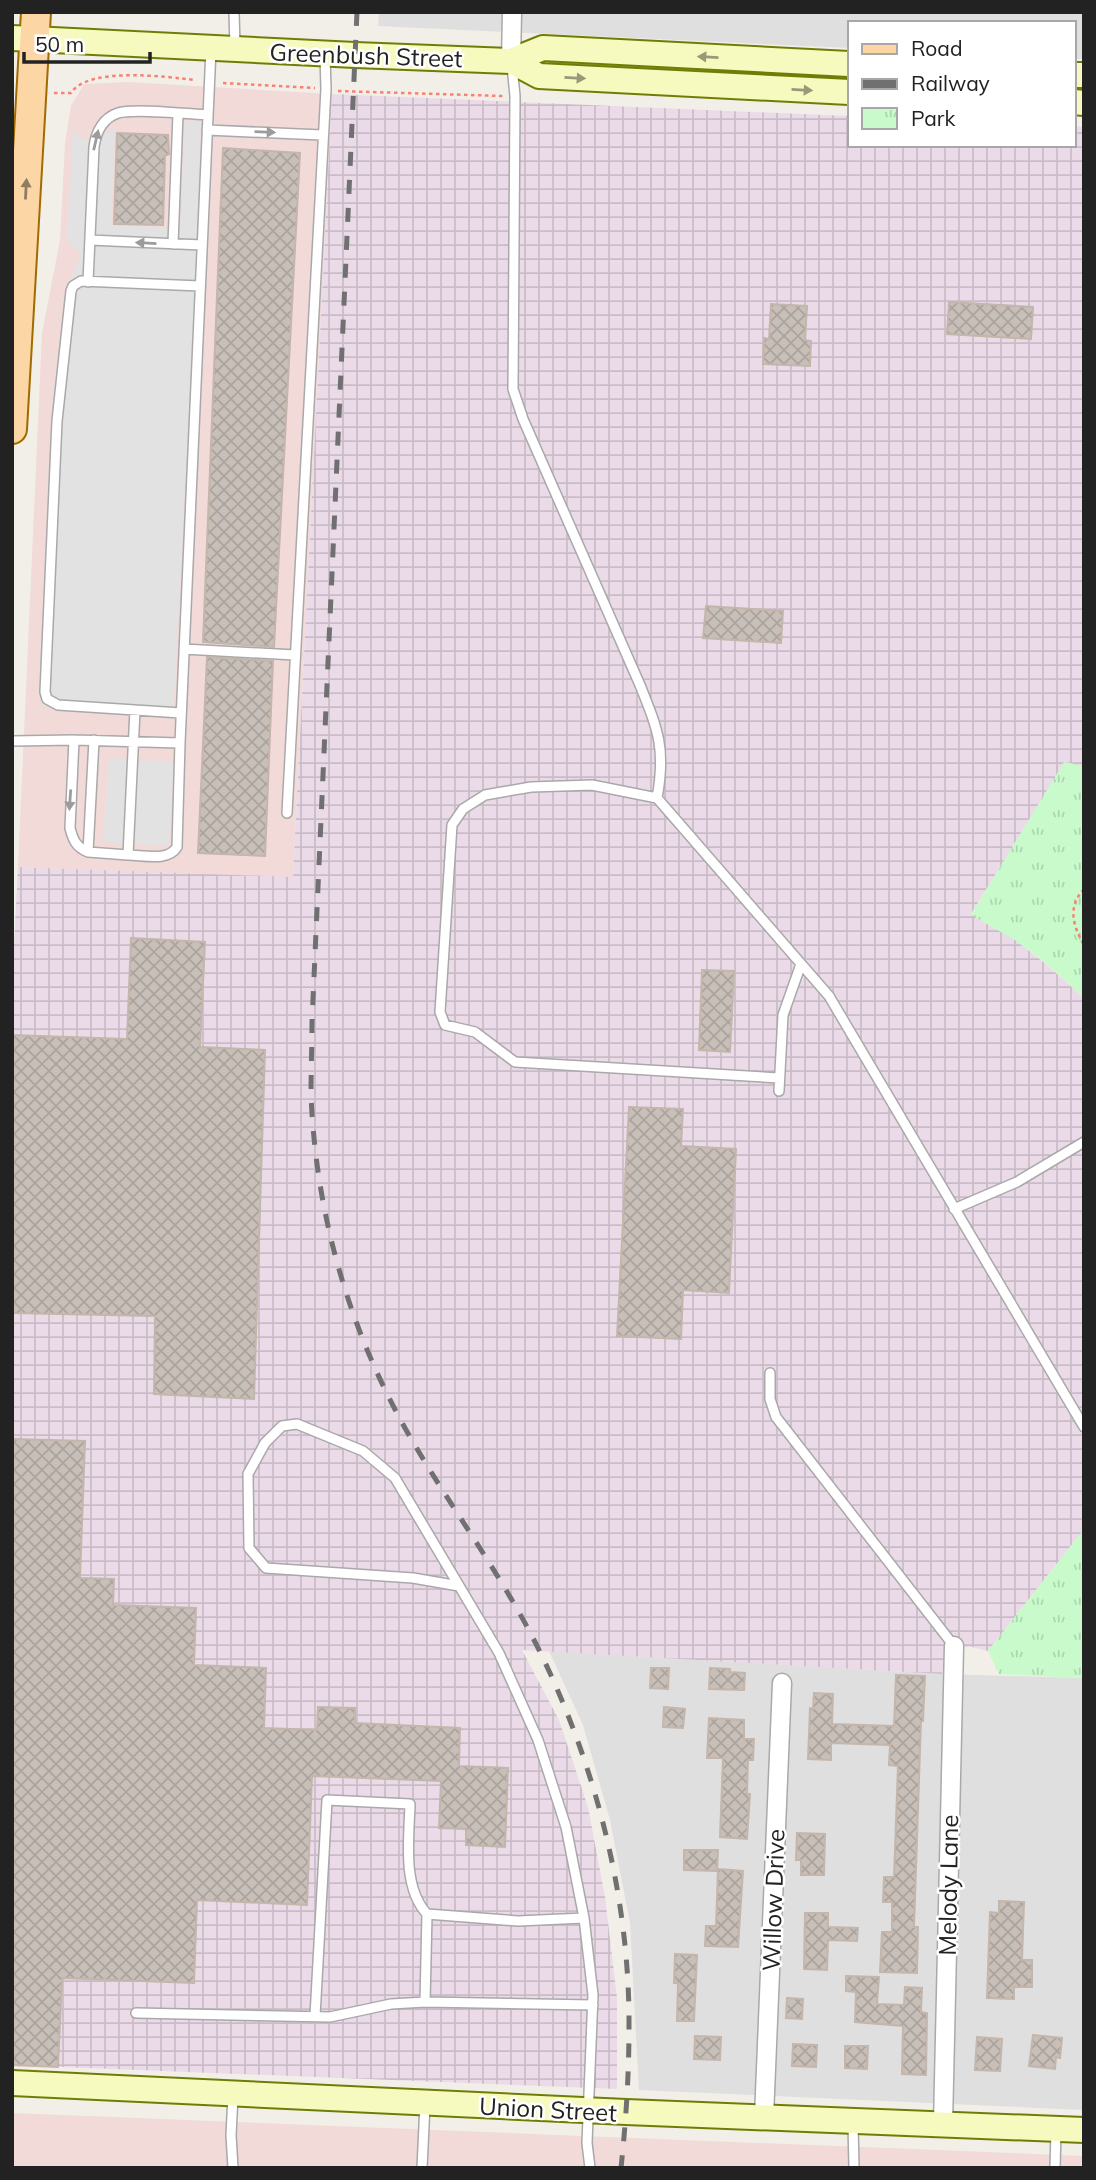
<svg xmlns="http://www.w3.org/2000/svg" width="1096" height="2180" font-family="Mulish,sans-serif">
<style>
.residential{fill:#e0dfdf}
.commercial{fill:#f2dad9}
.industrial{fill:url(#industrial-grid)}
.park{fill:url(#park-tufts)}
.parking{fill:#e2e2e2}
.building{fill:url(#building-cross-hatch);stroke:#c4b6ab;stroke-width:2}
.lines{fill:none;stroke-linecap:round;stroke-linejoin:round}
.service-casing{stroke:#a9a9a9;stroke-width:12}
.minor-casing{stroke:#a9a9a9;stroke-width:21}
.secondary-casing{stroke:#707d05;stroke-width:28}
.primary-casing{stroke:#a06b00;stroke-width:32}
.path{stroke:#fa8072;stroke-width:2.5;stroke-dasharray:3.5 3.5;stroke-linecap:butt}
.service{stroke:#fff;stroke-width:9}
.minor{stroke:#fff;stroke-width:18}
.secondary{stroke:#f7fabf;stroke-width:24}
.primary{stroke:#fcd6a4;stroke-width:28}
.rail{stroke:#707070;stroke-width:5;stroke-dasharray:14 14;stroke-linecap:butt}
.oneway{fill:#979978}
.oneway2{fill:#9c9c9c}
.oneway3{fill:#8f7c63}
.labels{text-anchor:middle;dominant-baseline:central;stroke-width:5;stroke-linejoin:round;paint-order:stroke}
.street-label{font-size:24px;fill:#222;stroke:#fff}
</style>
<defs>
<pattern id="industrial-grid" width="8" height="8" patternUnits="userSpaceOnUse" patternTransform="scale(1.75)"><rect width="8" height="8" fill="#ebdbe8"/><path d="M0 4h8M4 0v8" fill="none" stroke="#c9bcc7"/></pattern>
<pattern id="park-tufts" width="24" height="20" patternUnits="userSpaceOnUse" patternTransform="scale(1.75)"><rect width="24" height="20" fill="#c8facc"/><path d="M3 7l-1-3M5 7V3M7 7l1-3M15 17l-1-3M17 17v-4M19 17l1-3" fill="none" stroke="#acd6af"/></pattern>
<pattern id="building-cross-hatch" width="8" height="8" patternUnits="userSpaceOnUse" patternTransform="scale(1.75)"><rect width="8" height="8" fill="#c7bfb8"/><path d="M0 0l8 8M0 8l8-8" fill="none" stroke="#aba49e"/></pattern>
</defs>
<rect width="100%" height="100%" fill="#f2efe9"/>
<path class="residential" d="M379,12H1084V59H1073V23H849V48L378,26Z
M549,1651L942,1674L1084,1678V2110L639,2090L630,1923L610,1820L583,1725Z"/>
<path class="commercial" d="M128,82L332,94L293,878L18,867L42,333L60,240L65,143L71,106L84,84Z
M12,2113L1084,2156V2168H12Z"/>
<path class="industrial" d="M332,94L849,116V145H1073V126L1084,127V766L1064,763L971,914L1015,940L1046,964L1084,998V1529L988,1651L972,1647H944L946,1657L942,1674L522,1650L559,1720L588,1807L605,1897L617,1998V2089L12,2065V984L18,867L293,877Z"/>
<path class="park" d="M1064,762L1084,766V998L1047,964L1015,940L971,915Z
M1084,1529V1678L999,1674L988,1651Z"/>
<path class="parking" d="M185,122H201L194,323L173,715L41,705L53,393L68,284L81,254L67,240L73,130L85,141L115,129L111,224L180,228Z
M109,758L174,762L169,846L103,842Z"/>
<path class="building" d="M117,133L168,135L169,154L165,156L163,225L114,224Z
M223,148L300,153L274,647L203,642Z
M949,302L1033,307L1031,339L947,334Z
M771,304L807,306L805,340L811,341L810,366L763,364L764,338L769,339Z
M706,606L783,611L781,643L703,638Z
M207,657L273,661L265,856L198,853Z
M131,938L205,942L200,1047L265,1050L254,1399L154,1394L155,1316L12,1313V1035L127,1039Z
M702,970L734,971L730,1052L699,1050Z
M629,1107L683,1109L681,1146L736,1149L729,1293L683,1290L681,1339L617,1336Z
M12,1439L85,1441L80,1578L114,1579L113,1605L196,1608L194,1665L266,1668L264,1728L317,1730L318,1707L355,1708V1723L460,1728L459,1766L508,1768L505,1847L466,1845V1829L439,1828L441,1781L312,1776L307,1905L197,1900L194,1983L62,1978L58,2067L12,2065Z
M651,1668H669L668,1689L650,1688Z
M710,1668L730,1669V1672L745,1673L744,1690L709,1689Z
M896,1675L925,1676L923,1721H921L914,1927H918L917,1973L880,1972L882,1932H892V1902H883L884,1877H894L898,1766L889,1765L890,1745L831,1743V1760L808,1759L810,1708L813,1709L814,1693L833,1694L832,1724L894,1726Z
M664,1707L685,1709L683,1728L663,1727Z
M709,1718L744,1720V1739H754L753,1760H748L747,1794H750L747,1839L720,1837L723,1758H707Z
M797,1833L825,1834L824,1875H801V1860H796Z
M684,1850H718L717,1871L684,1870Z
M718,1869L743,1871L738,1947L705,1946L706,1926H716Z
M999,1901L1024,1902L1022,1960H1032V1987H1014V1999L987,1998L990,1912L999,1913Z
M805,1913H828V1927L858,1928L857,1941L828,1940L827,1970L804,1969Z
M675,1954L697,1955L694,2021H677L678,1983H674Z
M846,1976L879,1977L877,2004L904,2005L905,1987L922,1988L921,2012L927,2013L926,2075L902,2074L903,2026L855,2022L856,1992L846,1991Z
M787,1998L803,1999L802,2019L786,2018Z
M1033,2035L1062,2038L1060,2058L1056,2057L1055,2069L1029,2066Z
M695,2036L721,2037L720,2060L694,2059Z
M977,2037L1002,2039L1000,2071L975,2070Z
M793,2044L817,2045L816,2067L792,2066Z
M845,2046H868L867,2069L845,2068Z"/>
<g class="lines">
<defs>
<path id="service" d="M234,12L235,47
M512,66L515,96L513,389L523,419L640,685C658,730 666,749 657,798
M207,130L322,135
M90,240L202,245
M173,244L178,114
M88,282L94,147C96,132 103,118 118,113C134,108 189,114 208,115
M184,649L295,655
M135,710L128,855C143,855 168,862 177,847L180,743
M181,713L58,705L47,699L45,692L57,421L71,291L73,286L81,281L200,286
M74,740L70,828C73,840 76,847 88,852
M94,740L88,852L128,855
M12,741L74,740L180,743L211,49
M287,813L326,89L325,56
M779,1078L515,1062L475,1032L445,1025L440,1012L452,825L463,809L485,795L531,787L592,785L657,798L829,996L1084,1427
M779,1091L783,1015L801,964
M954,1209L1017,1182L1084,1142
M770,1373V1399L776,1417L954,1646
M459,1586L413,1578L266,1568L249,1548L248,1474L265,1443L282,1426L297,1424L363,1451L395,1478L499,1653L538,1740L566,1827L584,1918L593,1995L587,2143L590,2168
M425,2002L427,1914L518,1921L584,1918
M136,2013L330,2017L391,2004L425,2002L593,2005
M315,2016L327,1800L410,1804C409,1839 402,1887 427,1914
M233,2096L231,2135L233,2168
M853,2124L854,2168
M422,2168L425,2104
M1055,2168L1056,2131"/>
<path id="minor" d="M511,61L512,12
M764,2117L782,1683
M943,2124L954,1646"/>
<path id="secondary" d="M12,38L355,55L511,61L543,48L849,64
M511,61L539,76L849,92
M1073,75H1084
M1073,102L1084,103
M12,2083L626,2112L1084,2130"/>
<path id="primary" d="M12,429L36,12"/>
</defs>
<use href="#service" class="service-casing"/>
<use href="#minor" class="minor-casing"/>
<use href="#secondary" class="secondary-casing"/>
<use href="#primary" class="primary-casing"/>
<path class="path" d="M223,83L315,88
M338,91L503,96
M54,93H71C88,66 167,77 196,80
M1084,889C1067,907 1073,926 1084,945"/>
<use href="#service" class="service"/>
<use href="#minor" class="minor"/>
<use href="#secondary" class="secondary"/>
<use href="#primary" class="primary"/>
<path class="rail" d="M357,12L312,1022C312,1046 311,1071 311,1095C316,1218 351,1336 413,1442C455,1514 506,1581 542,1656C597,1770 630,1901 629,2028C629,2074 626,2121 621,2168"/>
</g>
<defs><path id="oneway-solid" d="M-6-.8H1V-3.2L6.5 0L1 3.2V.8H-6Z" transform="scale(1.75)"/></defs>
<g class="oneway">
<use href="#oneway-solid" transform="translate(708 57) rotate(-177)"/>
<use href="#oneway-solid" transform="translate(575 78) rotate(3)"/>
<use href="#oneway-solid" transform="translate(802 90) rotate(3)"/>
</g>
<g class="oneway2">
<use href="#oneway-solid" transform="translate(265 132) rotate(2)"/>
<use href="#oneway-solid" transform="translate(96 140) rotate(-77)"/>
<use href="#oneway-solid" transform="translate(146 243) rotate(-177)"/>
<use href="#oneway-solid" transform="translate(70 800) rotate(94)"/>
</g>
<use class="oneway3" href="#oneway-solid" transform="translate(26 189) rotate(-87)"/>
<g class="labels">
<g class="street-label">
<text transform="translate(366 55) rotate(2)">Greenbush Street</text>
<text transform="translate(948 1885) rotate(-89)">Melody Lane</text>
<text transform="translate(773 1900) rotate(-88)">Willow Drive</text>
<text transform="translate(548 2109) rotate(3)">Union Street</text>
</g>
</g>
<rect width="1096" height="2180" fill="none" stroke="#222222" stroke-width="28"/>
<rect x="848" y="21" width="228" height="126" fill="#ffffff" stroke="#a7a7a7" stroke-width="2"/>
<rect x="862" y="44" width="35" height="10" fill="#fcd6a4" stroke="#a7a7a7" stroke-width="2"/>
<text x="911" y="56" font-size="21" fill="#222222">Road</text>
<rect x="862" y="79" width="35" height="10" fill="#707070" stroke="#a7a7a7" stroke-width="2"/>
<text x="911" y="91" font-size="21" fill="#222222">Railway</text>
<rect x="862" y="108" width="35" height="21" fill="url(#park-tufts)" stroke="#a7a7a7" stroke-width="2"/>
<text x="911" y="126" font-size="21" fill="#222222">Park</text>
<path d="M24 52v10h126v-10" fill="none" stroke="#222222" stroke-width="3.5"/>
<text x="35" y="52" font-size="21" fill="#222222" stroke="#ffffff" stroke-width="5" paint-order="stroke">50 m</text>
</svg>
